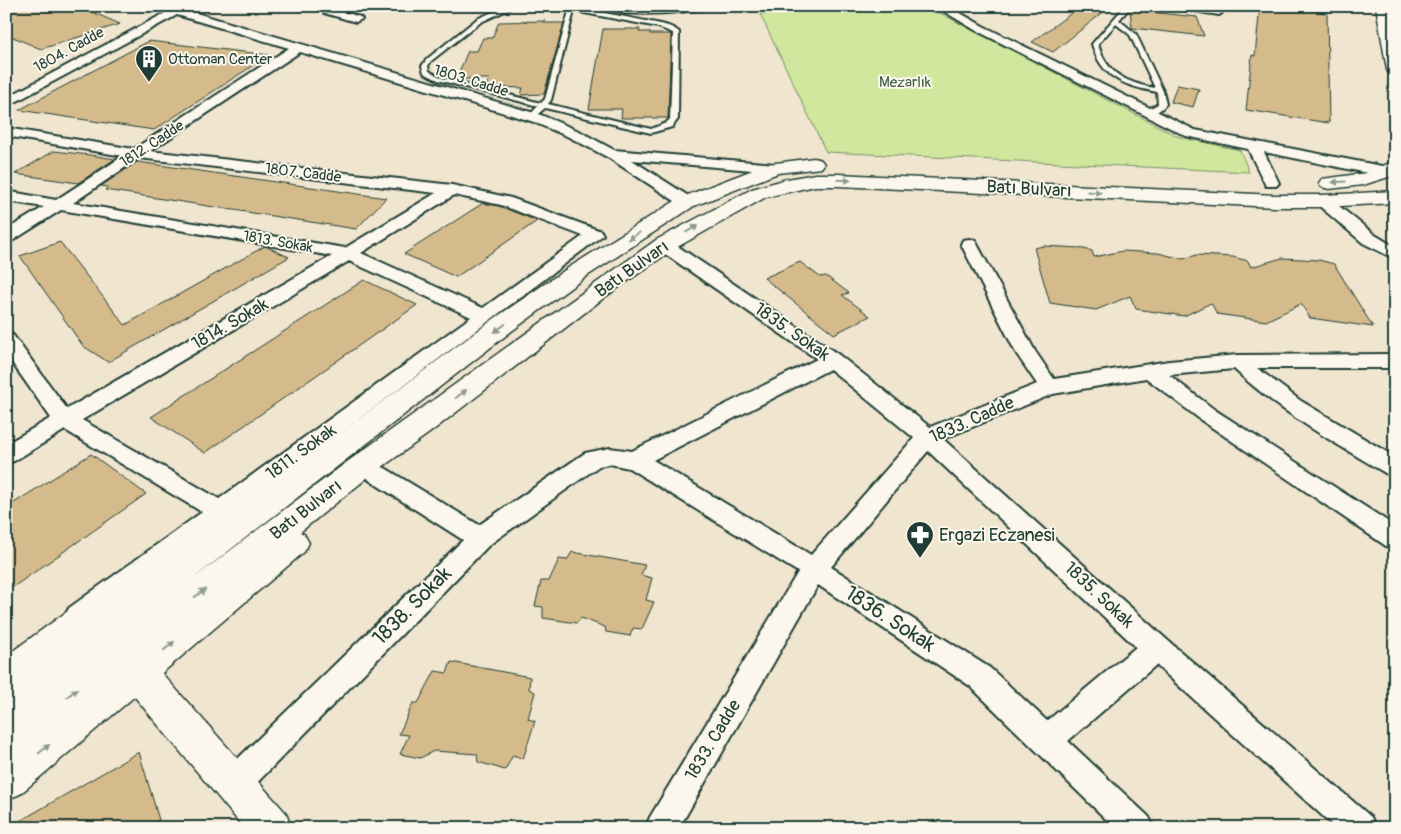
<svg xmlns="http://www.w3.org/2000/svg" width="1401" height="834" font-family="Pangolin,sans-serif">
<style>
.green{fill:#d0e79d;stroke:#789268}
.building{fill:#d5bb8b;stroke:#1f3d34}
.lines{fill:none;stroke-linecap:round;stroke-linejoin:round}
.service-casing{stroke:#1f3d34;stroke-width:4}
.minor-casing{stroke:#1f3d34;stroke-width:4}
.secondary-casing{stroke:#1f3d34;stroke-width:3}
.primary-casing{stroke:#1f3d34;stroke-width:3}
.service{fill:#fbf7ec;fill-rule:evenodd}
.minor{fill:#fbf7ec;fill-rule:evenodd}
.secondary{fill:#fbf7ec;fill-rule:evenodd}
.primary{fill:#fbf7ec;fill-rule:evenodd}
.oneway{fill:#8d9a90}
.labels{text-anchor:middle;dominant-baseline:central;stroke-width:4;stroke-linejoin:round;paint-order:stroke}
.far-street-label{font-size:15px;fill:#1f3d34;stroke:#fbf7ec}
.far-poi-label{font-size:15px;fill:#1f3d34;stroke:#fbf7ec;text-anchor:start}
.far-park-label{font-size:15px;fill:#425f49;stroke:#fbf7ec}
.street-label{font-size:18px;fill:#1f3d34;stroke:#fbf7ec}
.poi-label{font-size:18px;fill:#1f3d34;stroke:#fbf7ec;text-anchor:start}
.near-street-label{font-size:21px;fill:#1f3d34;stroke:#fbf7ec}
</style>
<rect width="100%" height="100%" fill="#f0e5cf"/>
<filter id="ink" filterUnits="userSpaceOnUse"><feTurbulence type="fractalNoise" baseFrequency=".02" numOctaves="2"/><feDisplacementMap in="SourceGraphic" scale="10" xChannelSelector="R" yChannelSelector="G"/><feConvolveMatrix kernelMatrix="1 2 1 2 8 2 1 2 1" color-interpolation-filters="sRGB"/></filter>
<g filter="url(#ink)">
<path class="green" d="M829,7L932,9L1179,137L1240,150L1249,172L826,152L760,14Z"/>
<path class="building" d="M6,6H78L120,24L41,49L6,34Z
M1081,6H1111L1053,52L1032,42Z
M1260,6H1279L1327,13L1329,123L1246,110L1252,55L1255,56Z
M1130,10L1197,17L1204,36L1132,28Z
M545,21L544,23H564L544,94L521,95L523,88L486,87L489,79H456L468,51H477L483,38H492L499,22Z
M603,29H640L639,32H650V34H671L668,118H621L622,109H589Z
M149,41L269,55L154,130L19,110Z
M1177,85L1199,89L1193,107L1171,102Z
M54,151L90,155L115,159L78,183L15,174Z
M137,162L145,163L386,198L356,229L105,190L108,187L101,186Z
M483,203L499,206L537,221L456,277L404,254Z
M60,242L125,325L265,246L289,257L108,362L83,346L20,256Z
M1044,246L1079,248L1092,251L1094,257L1123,251L1158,253L1183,259L1197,255L1233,257L1248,261L1251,267L1282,258L1319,260L1334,264L1373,327L1310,318L1301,304L1266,321L1217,314L1211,303L1184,316L1136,309L1130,296L1096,310L1050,303L1034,248Z
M800,262L820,277L826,276L849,293L842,295L870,316L834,334L764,278Z
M364,280L417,305L205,453L151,417Z
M91,454L146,494L6,592V508Z
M572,552L645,565L641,575L652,578L646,600L654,602L642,629L633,628L630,636L606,632L605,627L581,618L577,623L543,618V607L535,606L541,581H549L559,559L567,560Z
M451,662L530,677L529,689L535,692L528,719L535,721L523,759L513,755L505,770L478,762L477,754L434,751L420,758L400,754L409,735L399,734L413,703H418L435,671L447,673Z
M139,752L159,820L146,828H8Z"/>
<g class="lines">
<defs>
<path id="service" d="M506,6H516L481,22L431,61L428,66L429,71L442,78L541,103L545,99L569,11L538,6C575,6 610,14 646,21C657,24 670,24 679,32L678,119L672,127L651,133L545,108L532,119L528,117L538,106L438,80L424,73L422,66L427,59L477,19ZM574,11L658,27L673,33L670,119L666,123L651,129L548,104L551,100Z
M693,6H709C694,13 630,17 616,10L619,8L651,10Z
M1125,6H1131L1119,20L1136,34L1163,91L1166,104C1161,110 1155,115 1147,114V110L1158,104L1157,92C1125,86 1101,78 1092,44ZM1116,24L1130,35L1155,88C1127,83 1106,74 1098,44Z
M1162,6H1180L1222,13L1219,15Z"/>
<path id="minor" d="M154,6H186V10L541,115L579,131L614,150L775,164L780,165L782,168L780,171L775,172L632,160L693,199L695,202L693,205H681L609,158L569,137L531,121L300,52L150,151L452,185L511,198L601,231L603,235L87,624L78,628L69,624L65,616L69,608L202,512L65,430L14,461L6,463V444L51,418L6,354V333L13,335L67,409L332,256L61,210L12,241L6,242V230L44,207L6,201V191L56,200L123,156L6,136V128L134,149L289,48L177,15L6,107V98L167,12ZM139,158L436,193L345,248L73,203ZM454,195L501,205L583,236L483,308L361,253ZM349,261L471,317L219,499L82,420Z
M329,6H343L338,10L360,17L362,19L356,22L324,13L323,11Z
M935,6H948L983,26L1195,130L1387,167L1392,169L1395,172L1392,175L1387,177L1264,152L1279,183L1276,186H1266L1248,149L1186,136L975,30Z
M1323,196L1329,198L1375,235L1395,247V259L1363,243L1317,204L1315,201L1317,198Z
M969,239L975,240L977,244L1035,351L1054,379L1169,361L1238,355L1395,354V368H1257L1301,401L1395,457V477L1387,474C1333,442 1280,412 1234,369L1169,375L1215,410L1395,526V549L1386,546L1201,420L1146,378L1053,394L943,439L1166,639L1371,817L1376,828H1336L1156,665L1068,741L1149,817L1154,828H1115L970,686L818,585L679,828H645L650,817L798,572L629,468L610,464L599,466L489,545L245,795L234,799L223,795L219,784L223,773L463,540L369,480L366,474L369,468L377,465L385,468L479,525L585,453L610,448L632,451L817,359L658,249L656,245L658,241H670L839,355L930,427L1037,384L1016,353L961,244L963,240ZM830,369L914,438L811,555L653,460ZM928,451L1136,647L1047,721L990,668L831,567Z"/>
<path id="secondary" d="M137,655L150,660L286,813L291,828H244L124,684L119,672L124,660Z"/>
<path id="primary" d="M1376,6H1390L1395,29V75L1389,73L1387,70Z
M814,158L821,160L824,164L821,168L778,173L694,206L584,278L513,330L190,581L347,462L656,240L752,189L787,179L815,174H838L1275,195H1323L1395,191V203L1323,207H1275L838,186H815L766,197L672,250L605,297L432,431L367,478L300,532L304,534L309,543L304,552L20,794L6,800V721L10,718L6,720V656L83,600L95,596L107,600L109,604L495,318L568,268L680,198L768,164Z
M1395,161V175L1363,185L1329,189L1322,187L1319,183L1322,179L1366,173Z"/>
</defs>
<use href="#service" class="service-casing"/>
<use href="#minor" class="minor-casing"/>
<use href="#secondary" class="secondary-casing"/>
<use href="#primary" class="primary-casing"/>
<use href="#service" class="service"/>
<use href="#minor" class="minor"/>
<use href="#secondary" class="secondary"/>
<use href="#primary" class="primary"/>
</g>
<defs><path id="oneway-solid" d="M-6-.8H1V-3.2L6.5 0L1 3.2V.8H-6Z" transform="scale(1.25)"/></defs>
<g class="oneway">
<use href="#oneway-solid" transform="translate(844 180) rotate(2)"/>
<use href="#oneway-solid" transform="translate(1339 182) rotate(176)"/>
<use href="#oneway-solid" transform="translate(1094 192) rotate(3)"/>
<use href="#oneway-solid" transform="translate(692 229) rotate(-29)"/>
<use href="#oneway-solid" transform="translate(634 236) rotate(148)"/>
<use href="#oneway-solid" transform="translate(500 328) rotate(143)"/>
<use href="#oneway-solid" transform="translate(461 394) rotate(-37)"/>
<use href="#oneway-solid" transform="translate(200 593) rotate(-38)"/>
<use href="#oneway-solid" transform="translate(169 646) rotate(-40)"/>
<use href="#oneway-solid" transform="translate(72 693) rotate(-38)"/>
<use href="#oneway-solid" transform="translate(44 749) rotate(-39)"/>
</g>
</g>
<defs>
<symbol id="building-pin" viewBox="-11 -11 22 30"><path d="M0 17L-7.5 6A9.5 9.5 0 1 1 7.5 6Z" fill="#1f3d34" stroke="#fbf7ec"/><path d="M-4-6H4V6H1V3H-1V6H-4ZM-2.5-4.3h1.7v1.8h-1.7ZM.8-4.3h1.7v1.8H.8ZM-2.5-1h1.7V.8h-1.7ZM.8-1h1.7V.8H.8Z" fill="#fff"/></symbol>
<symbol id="pharmacy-pin" viewBox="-11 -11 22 30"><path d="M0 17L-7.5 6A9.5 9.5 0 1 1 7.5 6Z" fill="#1f3d34" stroke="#fbf7ec"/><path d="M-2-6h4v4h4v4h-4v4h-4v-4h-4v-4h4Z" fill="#fff"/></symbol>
</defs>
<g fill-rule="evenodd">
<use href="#building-pin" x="133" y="43" width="32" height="43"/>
<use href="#pharmacy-pin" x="904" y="519" width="32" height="43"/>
</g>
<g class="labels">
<g class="far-street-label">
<text transform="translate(69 50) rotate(-29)">1804. Cadde</text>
<text transform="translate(471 81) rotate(17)">1803. Cadde</text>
<text transform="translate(152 144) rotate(-33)">1812. Cadde</text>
<text transform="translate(303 173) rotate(7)">1807. Cadde</text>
<text transform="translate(278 242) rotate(10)">1813. Sokak</text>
</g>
<g class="far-poi-label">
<text x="168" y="59">Ottoman Center</text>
</g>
<g class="far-park-label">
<text x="905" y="82">Mezarlık</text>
</g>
<g class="street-label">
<text transform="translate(1029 189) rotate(3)">Batı Bulvarı</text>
<text transform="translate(632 269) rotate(-35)">Batı Bulvarı</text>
<text transform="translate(230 324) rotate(-30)">1814. Sokak</text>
<text transform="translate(792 332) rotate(35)">1835. Sokak</text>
<text transform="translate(972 420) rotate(-24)">1833. Cadde</text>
<text transform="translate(301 452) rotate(-36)">1811. Sokak</text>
<text transform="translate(306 510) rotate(-38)">Batı Bulvarı</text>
<text transform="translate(1099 595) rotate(43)">1835. Sokak</text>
<text transform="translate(713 740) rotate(-59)">1833. Cadde</text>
</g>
<g class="poi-label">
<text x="939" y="535">Ergazi Eczanesi</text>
</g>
<g class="near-street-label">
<text transform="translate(412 606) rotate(-45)">1838. Sokak</text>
<text transform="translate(890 619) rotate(33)">1836. Sokak</text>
</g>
</g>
<rect width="1401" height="834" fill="none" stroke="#fbf7ec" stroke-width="25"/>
<rect x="12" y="12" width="1376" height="809" fill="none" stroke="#1f3d34" stroke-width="2" filter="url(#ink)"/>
</svg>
